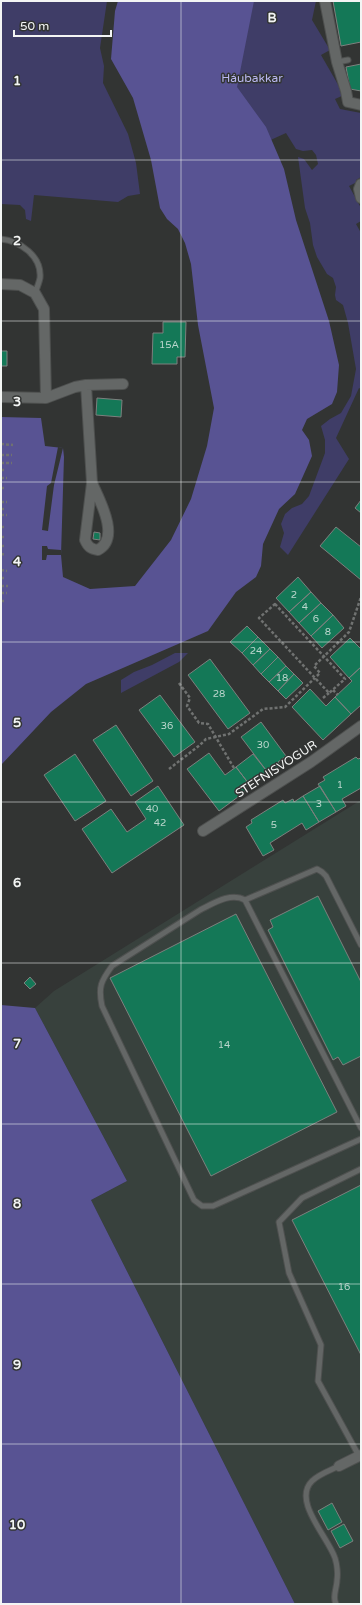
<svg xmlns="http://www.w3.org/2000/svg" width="362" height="1605" font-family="'Varela Round',sans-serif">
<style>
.built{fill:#38413d}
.green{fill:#3f3d67}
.water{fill:#585393}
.pier{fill:#323433}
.building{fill:#147857;stroke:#7d807e}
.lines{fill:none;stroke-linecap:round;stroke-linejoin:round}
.service-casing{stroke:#4e504f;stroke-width:7}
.minor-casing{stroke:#4e504f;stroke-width:12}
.path{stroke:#707271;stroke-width:2.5;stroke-dasharray:3 2;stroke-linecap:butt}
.service{stroke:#646766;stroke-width:5}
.minor{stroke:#646766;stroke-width:10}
.grid{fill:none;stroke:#f3f5f4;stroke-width:1;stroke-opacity:0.55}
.labels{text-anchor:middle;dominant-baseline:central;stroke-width:3;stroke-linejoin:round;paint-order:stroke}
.number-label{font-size:10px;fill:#bbd6cd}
.park-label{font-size:12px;fill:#b9b7f0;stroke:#323433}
.street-label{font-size:12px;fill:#f3f5f4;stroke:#323433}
.grid-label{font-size:13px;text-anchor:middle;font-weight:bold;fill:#f3f5f4;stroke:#323433;stroke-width:3;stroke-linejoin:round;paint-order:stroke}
</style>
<rect width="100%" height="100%" fill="#323433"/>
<path class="built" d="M361,800V1604H295L91,1200L127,1181L35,1008L54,991Z"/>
<path class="green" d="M1,1H107L100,48L104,66L103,83L128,134L136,163L140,194L128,196L118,202L34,195L31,221L26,219L25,210L20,205L1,204Z
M184,1H316L312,20L330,50L321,55L344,95L335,99L340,109L361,113V177L356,180L357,182L349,186L361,208V221L356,224L361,233V389L359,388L336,438L349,459L288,555L280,547L284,533L281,524L285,514L292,508L302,504L309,496L325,453V440L321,426L330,419L341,413L351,396L356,369L348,323L343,305L336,300L335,295L336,287L333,278L327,274L317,257L313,245L310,223L305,208L298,157L304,159L312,170L318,164L316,155L312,150L303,151L296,149L286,133L193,175Z
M175,653H188L179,662L121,693V680L134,672L152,665Z"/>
<path class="water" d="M118,1H254L237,87L266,127L284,169L296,220L329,321L339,365L337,392L332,404L307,419L302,430L309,440L312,456L295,494L279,509L263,544L261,566L256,577L236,592L208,631L86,684L51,712L1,765V417L41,418L45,446L63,448L64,457L61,555L63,577L90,589L135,586L171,540L191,499L207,446L214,408L198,325L191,264L185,243L178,229L167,219L160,208L151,160L133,98L111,59L115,11Z
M1,1005L35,1008L127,1181L91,1200L295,1604H1Z"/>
<path class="pier" d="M58,447L63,448L54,485L48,531L42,530L47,486L51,483Z
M42,546H47L48,549L61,550V555H47L46,560H42Z"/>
<path class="building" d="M333,1H361V42L341,46Z
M361,64V91L350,89L346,67Z
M163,322H186L185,357H177V364H152L153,333H163Z
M1,351H7V366H1Z
M97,398L122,400L121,417L96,415Z
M361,500V513L355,508Z
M336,527L361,547V580L320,546Z
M94,532L100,533V540L93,539Z
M298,577L311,592L289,612L276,598Z
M311,592L321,603L299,623L289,612Z
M321,603L333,615L311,636L299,623Z
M333,615L344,628L322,648L311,636Z
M247,626L258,637L242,653L230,642Z
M258,637L270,649L253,665L242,653Z
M350,638L361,649V667L349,678L330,657Z
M270,649L278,657L261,674L253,665Z
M278,657L286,666L269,682L261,674Z
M210,659L250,713L228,729L188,675Z
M286,666L294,674L278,691L269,682Z
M361,667V705L351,714L335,697L352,681L349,678Z
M294,674L303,683L286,699L278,691Z
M310,689L326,706L335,697L351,714L323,740L292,707Z
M160,695L195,742L174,757L139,710Z
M261,722L286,756L278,762L281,766L269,774L241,737Z
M116,725L153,781L131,796L93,740Z
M209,753L225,775L236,767L249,784L243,788L246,791L219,811L187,769Z
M75,754L106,801L75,821L44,775Z
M253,754L269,774L257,783L254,780L249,784L236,767Z
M356,757L358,759L361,758V788L342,799L346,806L336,812L318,784L325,780L323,777Z
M158,786L184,825L112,873L82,829L111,809L127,832L146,819L135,802Z
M320,786L336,812L319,822L303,796Z
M303,796L319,822L306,830L302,823L270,843L274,850L263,856L246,827L252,823L251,820L283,800L285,803L293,799L294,802Z
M318,896L361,982V1056L343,1065L338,1057L333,1060L268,930L273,927L270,920Z
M236,914L337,1112L211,1176L110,978Z
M30,977L36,984L30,989L24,983Z
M361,1185V1355L292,1220Z
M332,1503L342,1522L328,1530L318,1511Z
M344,1524L353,1541L340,1548L331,1531Z"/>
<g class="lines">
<defs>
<path id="service" d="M337,62L348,60
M1,239C20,241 42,256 40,278C39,283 37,288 35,293
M245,900C231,892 214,903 200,910L112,966C101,981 98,987 102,1006L194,1200L202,1206H213L361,1139
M361,945L326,876L322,872L317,869L245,900L361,1128
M359,1456L318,1381L321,1345L289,1273L279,1222L302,1198L361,1169
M336,1604C332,1597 337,1588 337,1580C338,1574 337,1564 335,1558C328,1537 292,1501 312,1481C319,1474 331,1470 339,1466"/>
<path id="minor" d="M325,1L337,62L346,91L348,102L361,105
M361,184L359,189L361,198
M1,284L20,285L35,293L44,309L46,398L1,397
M86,385L92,483L85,540C88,547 91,549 98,550C121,538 99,499 92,483
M46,398L75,387L86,385L123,384
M203,831L311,762L361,726
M339,1466L361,1455"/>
</defs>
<use href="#service" class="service-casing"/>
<use href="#minor" class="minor-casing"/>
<path class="path" d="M1,444L13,445
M1,455H12
M1,463H12
M1,470H6
M1,478H7
M1,488H6
M1,502H7
M1,509H6
M1,515H7
M1,527H4
M1,537H6
M1,546H4
M1,554L6,555
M1,563H2
M1,570L7,571
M1,578H4
M1,586H8
M1,593H7
M1,601H6
M275,604L345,679L329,693L259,618Z
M1,607H2
M179,683L190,698L187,706L199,723L208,724L234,768
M333,690L338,695
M323,698L329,693
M169,769L200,745L206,739L229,734L263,709L285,707L320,673L314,666L349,632L361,597"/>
<use href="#service" class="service"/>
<use href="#minor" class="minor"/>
</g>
<path class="grid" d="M181,1V1604M1,160H361M1,321H361M1,482H361M1,642H361M1,802H361M1,963H361M1,1124H361M1,1284H361M1,1444H361"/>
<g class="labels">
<g class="number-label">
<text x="169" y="345">15A</text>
<text x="294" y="595">2</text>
<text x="305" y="607">4</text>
<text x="316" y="619">6</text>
<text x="328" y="632">8</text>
<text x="256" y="651">24</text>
<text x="282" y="678">18</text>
<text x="219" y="694">28</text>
<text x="167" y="726">36</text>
<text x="263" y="745">30</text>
<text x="340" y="785">1</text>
<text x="319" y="804">3</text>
<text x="152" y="809">40</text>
<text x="160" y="823">42</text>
<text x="274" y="825">5</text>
<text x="224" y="1045">14</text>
<text x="344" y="1287">16</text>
</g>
<g class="park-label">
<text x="252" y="78">Háubakkar</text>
</g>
<g class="street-label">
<text transform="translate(276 769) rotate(-33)">STEFNISVOGUR</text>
</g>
</g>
<g class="grid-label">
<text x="272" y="22">B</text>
<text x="17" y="85">1</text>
<text x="17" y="245">2</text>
<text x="17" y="406">3</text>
<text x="17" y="566">4</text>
<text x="17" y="727">5</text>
<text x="17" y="887">6</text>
<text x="17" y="1048">7</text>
<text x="17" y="1208">8</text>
<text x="17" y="1369">9</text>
<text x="17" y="1529">10</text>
</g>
<rect width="362" height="1605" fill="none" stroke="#f3f5f4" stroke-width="4"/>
<path d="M14 30v6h97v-6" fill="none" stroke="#f3f5f4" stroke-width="2"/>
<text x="20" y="30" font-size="12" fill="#f3f5f4" stroke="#323433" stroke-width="3" paint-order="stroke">50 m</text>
</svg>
